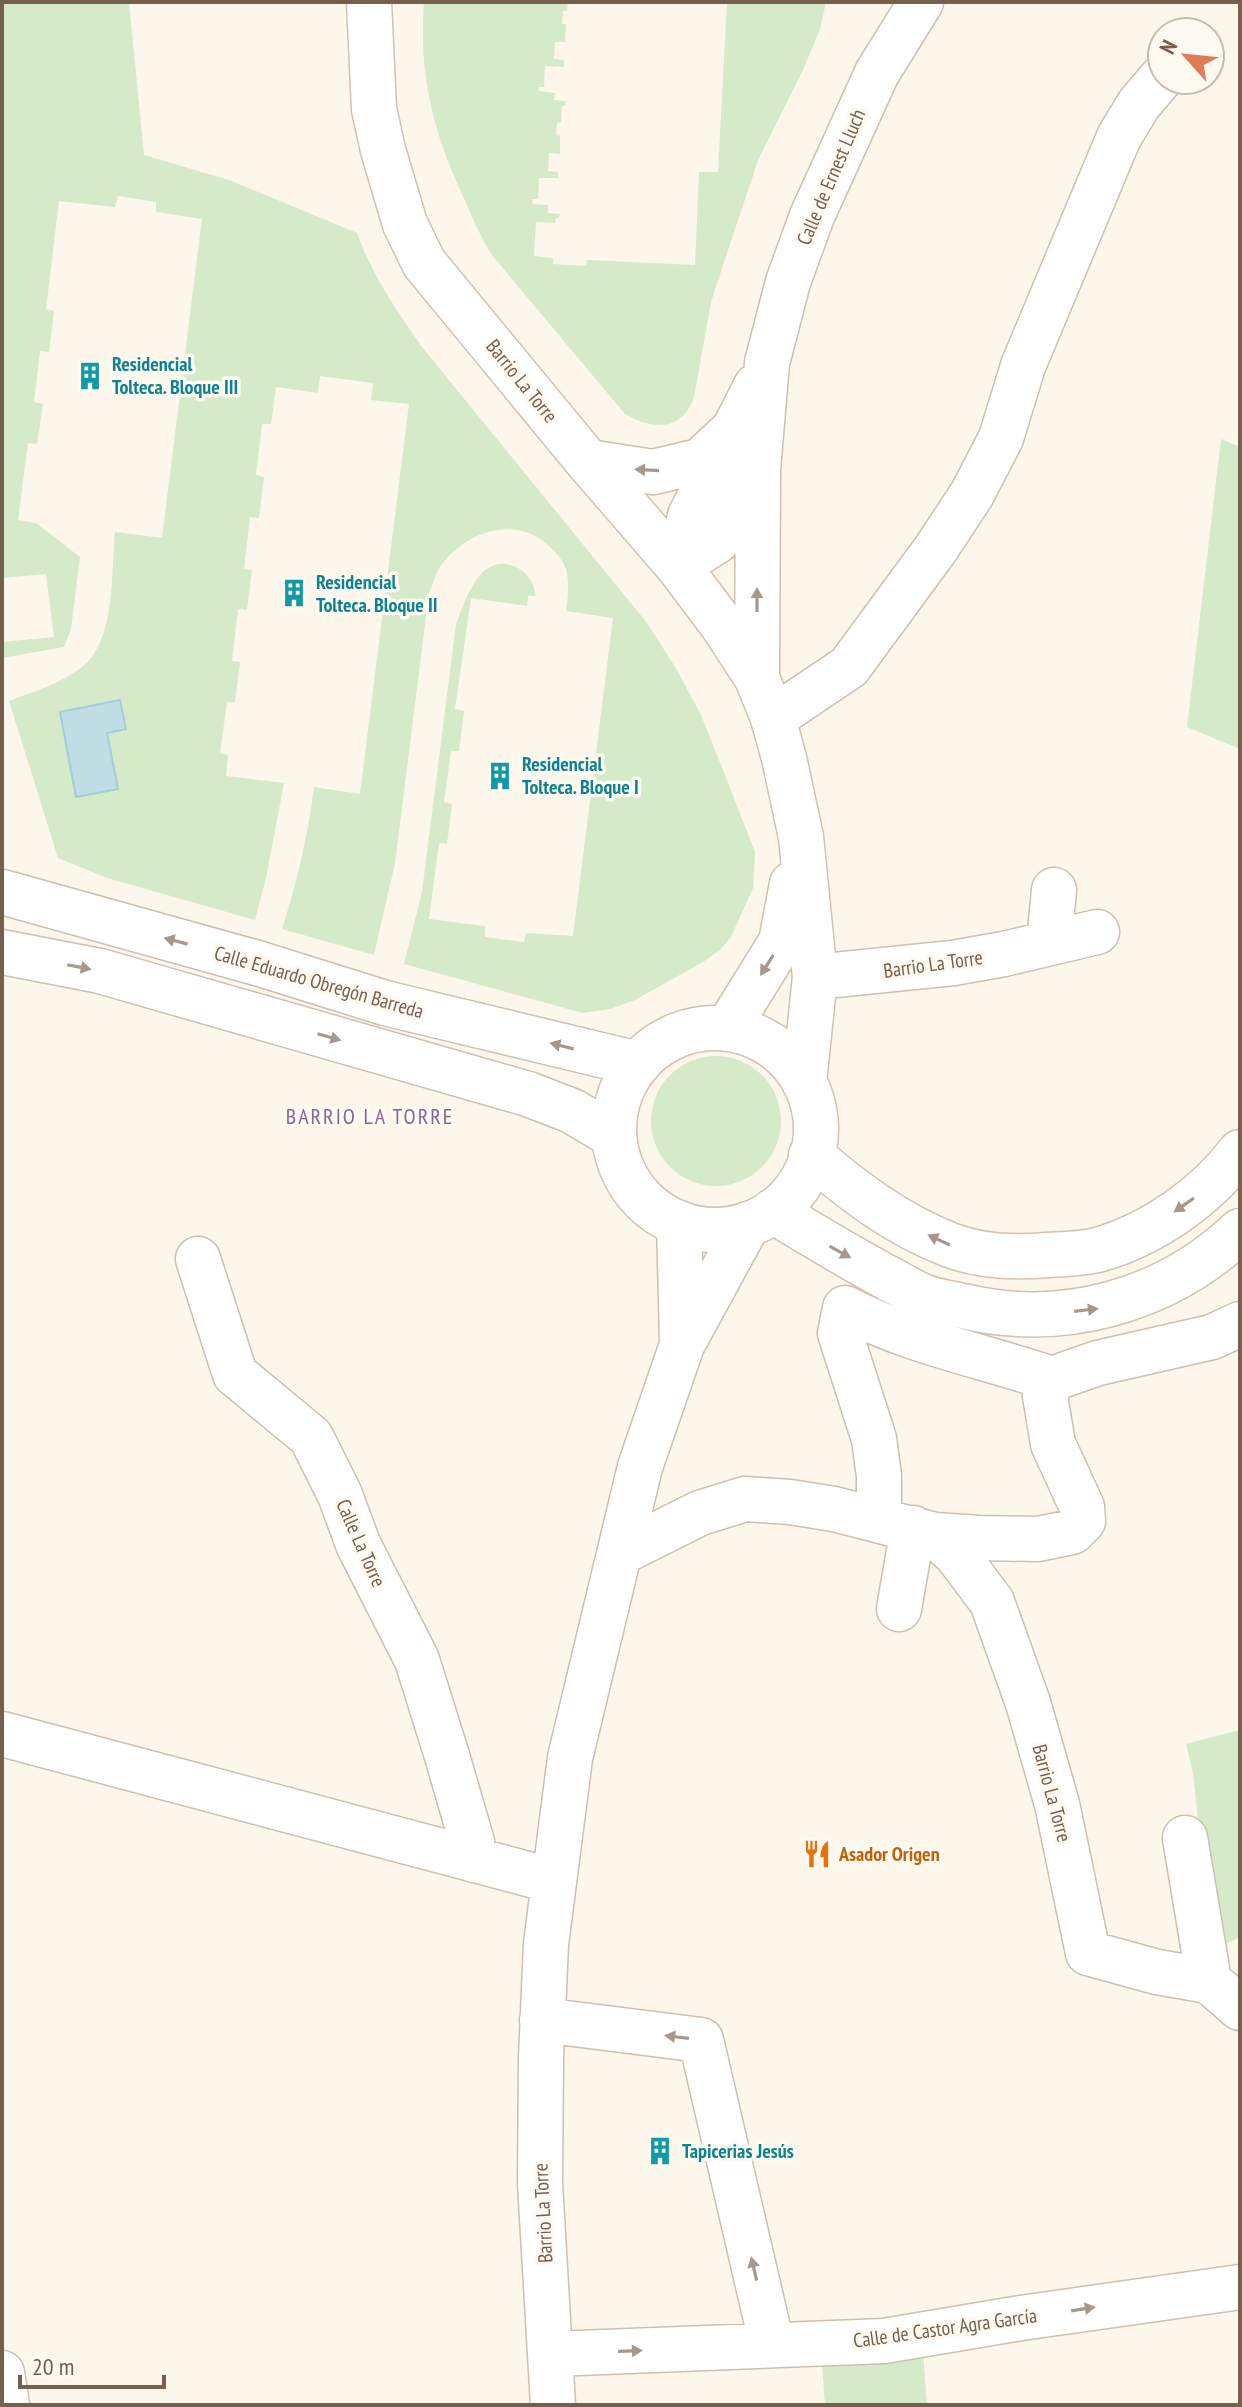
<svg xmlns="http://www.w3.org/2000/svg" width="1242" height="2407" font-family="'PT Sans Narrow',sans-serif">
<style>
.green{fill:#d5eac9}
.water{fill:#bfdee5;stroke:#a6cdd7;stroke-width:2}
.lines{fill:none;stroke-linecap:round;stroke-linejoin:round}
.street-casing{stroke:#cebfb0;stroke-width:47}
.secondary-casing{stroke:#d4c1b0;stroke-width:47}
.street{stroke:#fff;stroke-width:44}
.secondary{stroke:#fff;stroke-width:44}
.oneway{fill:#a7978c}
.labels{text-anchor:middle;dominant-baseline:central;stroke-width:7;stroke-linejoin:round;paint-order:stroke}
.street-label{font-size:20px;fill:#775f4e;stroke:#fefaf2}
.culture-label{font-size:20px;font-weight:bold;fill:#0d838f;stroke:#fefaf2;text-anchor:start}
.food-label{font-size:20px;font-weight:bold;fill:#c56008;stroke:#fefaf2;text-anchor:start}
.neighbourhood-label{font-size:22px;letter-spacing:2px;fill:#866692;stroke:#fefaf2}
</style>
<rect width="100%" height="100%" fill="#fcf6eb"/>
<path class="green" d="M2,2H129L144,155L229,180L357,233C372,275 397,311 422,347L647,623L677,670L701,715L725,775L755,852L753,888L731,937L720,950L703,962L635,1000L610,1009L583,1013L404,964L422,892L456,624C466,599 480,551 516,567C529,573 533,583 536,596H528L527,606L471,598L455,709L464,711L459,751H451L444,802L452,804L447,844L439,843L429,919L485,926V937L524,942L526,933L573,936L613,618L566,611C568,599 569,585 567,573C565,563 558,554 550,547C517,514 467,531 442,564C436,572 433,584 429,593L395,863L374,955L282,929C297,882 308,836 314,787L360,794L409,404L371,400L373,383L320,376L318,393L276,387L271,424H262L256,475L264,477L259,518L250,517L244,569L252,570L247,610L238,609L232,661L240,662L235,702H227L220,753L228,755L226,776L284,783L266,878L255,920L107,878L58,858L9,701C33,692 62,683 82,667C116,641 111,572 115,532L162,538L202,219L156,212V202L118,196L115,207L59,201L46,309L54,311L49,352L40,351L34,402L43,404L37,444L28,443L18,520L36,523L80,557L71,629L64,647L2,658V642L54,637L46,574L2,578Z
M424,2H568L567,11H563L562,24H566L565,42H555L554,59L564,60V67L545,66L544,87H539L538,91L555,93L554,100L566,101L565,106H562L561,122L557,123L556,135L560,136V154L549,153L548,171L558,172V178H539L538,199H532L533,204L548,205V213L560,214L559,218H556L555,223L536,222L534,256L553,258V264L586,266L587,260L695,265L699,172H718L727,2H826L820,29L803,70L759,158L734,232L711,302L694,397C682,432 652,430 625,414L492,255C480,236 471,215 462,194C432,128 419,75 424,2Z
M1221,439L1240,447V749L1187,727Z
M651 1121a65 65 0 1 1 130 0a65 65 0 1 1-130 0Z
M1240,1730V1937L1212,1951L1193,1773L1186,1744Z
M923,2353L927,2405H825L822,2363Z"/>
<path class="water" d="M120,700L126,729L107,733L118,789L76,797L60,712Z"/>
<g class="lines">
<defs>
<path id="street" d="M588,462L653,472L700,461L730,433
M678,566L690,516L756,386
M678,566L717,541L755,475
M757,678L758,470L767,363L788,282L812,216L877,73L921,2
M773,718L849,667L935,550L972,494L1001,438L1023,366L1119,137L1139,104L1162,77
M2,892L257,963L385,1003L638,1064
M1049,943L1054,890
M2,952L100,971L528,1094L572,1111L614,1136
M815,977L953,963L1004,954L1097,932
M679,1223L682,1341
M198,1259L235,1374L311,1437L340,1495L358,1544L417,1660L447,1756L472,1842L474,1860
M879,1520V1476L874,1439L840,1333L845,1308C913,1343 981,1355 1052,1379
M935,1535L956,1554L992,1602L1028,1703L1057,1804L1088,1953L1157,1972L1209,1981L1240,2008
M620,1553L700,1513L745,1499L790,1502L834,1509L935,1535L980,1538L1038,1539L1072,1532L1083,1521L1082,1507L1053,1444L1045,1396L1052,1379L1098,1363L1212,1337L1240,1324
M899,1609L913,1528
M2,1734L554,1881
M1185,1838L1209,1981
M542,2020L701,2040L772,2345
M552,2354L884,2341L1021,2318L1240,2287
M2,2373L7,2405
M553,2405L540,2183L541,2058L546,1944L570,1758L640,1467L682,1345L748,1224"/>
<path id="secondary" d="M369,2L374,109L383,150L405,224L424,263L588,462L678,566L721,623L757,678L773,718L784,758L801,837L815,977L804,1082
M614 1129a101 101 0 1 1 202 0a101 101 0 1 1-202 0Z
M727,1029L781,942L792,884
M811,1155C854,1192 898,1225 950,1245C981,1257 1014,1258 1047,1255C1064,1254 1084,1254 1101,1249C1155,1233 1206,1196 1240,1152
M773,1211C810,1234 846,1255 884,1276C896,1282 909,1290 922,1296C934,1301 950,1303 963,1306C1063,1330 1166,1301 1240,1231"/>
</defs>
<use href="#street" class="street-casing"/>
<use href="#secondary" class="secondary-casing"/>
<use href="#street" class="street"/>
<use href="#secondary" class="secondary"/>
</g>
<defs><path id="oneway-solid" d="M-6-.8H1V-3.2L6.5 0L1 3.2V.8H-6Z" transform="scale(2)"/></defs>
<g class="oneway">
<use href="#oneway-solid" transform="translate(647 470) rotate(-177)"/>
<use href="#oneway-solid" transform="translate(757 600) rotate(-90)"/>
<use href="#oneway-solid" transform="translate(176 941) rotate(-165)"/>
<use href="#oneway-solid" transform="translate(767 965) rotate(122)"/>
<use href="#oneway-solid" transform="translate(79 967) rotate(11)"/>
<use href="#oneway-solid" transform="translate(329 1037) rotate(16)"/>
<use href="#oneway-solid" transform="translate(562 1046) rotate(-166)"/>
<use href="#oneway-solid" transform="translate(1184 1205) rotate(145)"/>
<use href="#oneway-solid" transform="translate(939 1240) rotate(-155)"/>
<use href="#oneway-solid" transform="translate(840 1252) rotate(29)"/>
<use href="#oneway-solid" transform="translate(1086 1310) rotate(-7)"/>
<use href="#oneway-solid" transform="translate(677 2037) rotate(-173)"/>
<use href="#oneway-solid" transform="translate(754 2269) rotate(-103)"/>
<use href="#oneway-solid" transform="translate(1083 2309) rotate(-9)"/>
<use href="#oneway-solid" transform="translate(630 2351) rotate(-2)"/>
</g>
<defs>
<symbol id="building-bare" viewBox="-9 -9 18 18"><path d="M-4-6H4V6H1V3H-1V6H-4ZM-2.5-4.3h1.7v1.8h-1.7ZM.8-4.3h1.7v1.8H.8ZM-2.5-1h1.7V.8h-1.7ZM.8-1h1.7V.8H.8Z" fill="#0f9aa8" stroke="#fefaf2" stroke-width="2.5" paint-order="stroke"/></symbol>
<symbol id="restaurant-bare" viewBox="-9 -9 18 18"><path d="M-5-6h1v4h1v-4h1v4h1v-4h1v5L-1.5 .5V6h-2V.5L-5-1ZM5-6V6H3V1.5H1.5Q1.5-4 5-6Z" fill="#e8710a" stroke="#fefaf2" stroke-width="2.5" paint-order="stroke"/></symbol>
</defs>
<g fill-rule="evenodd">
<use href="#building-bare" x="70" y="356" width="40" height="40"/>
<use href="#building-bare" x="274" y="573" width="40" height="40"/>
<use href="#building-bare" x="480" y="756" width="40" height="40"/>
<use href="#restaurant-bare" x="797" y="1834" width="40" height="40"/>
<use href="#building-bare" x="640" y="2131" width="40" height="40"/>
</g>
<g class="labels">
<g class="street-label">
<text transform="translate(831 177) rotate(-67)">Calle de Ernest Lluch</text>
<text transform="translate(522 381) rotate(51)">Barrio La Torre</text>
<text transform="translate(933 964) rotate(-8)">Barrio La Torre</text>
<text transform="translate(319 982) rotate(16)">Calle Eduardo Obregón Barreda</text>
<text transform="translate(361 1543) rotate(66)">Calle La Torre</text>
<text transform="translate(1052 1793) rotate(75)">Barrio La Torre</text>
<text transform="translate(543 2213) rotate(-93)">Barrio La Torre</text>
<text transform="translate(945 2328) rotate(-8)">Calle de Castor Agra García</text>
</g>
<g class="culture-label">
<text x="112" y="364">Residencial<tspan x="112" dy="23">Tolteca. Bloque III</tspan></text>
<text x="316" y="582">Residencial<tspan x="316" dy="23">Tolteca. Bloque II</tspan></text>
<text x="522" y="764">Residencial<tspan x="522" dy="23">Tolteca. Bloque I</tspan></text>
<text x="682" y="2151">Tapicerias Jesús</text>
</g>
<g class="food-label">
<text x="839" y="1854">Asador Origen</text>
</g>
<g class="neighbourhood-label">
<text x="370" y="1116">BARRIO LA TORRE</text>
</g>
</g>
<rect width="1242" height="2407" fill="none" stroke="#775f4e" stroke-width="8"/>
<g transform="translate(1186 56) rotate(297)"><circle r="38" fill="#fefaf2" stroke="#c8bcb0" stroke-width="2"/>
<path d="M0-6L14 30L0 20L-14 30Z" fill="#e07b56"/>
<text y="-12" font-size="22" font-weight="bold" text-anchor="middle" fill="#775f4e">N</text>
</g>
<path d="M20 2375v12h144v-12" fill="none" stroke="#775f4e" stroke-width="4"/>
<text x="32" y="2375" font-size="24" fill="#775f4e" stroke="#fefaf2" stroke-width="6" paint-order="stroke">20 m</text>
</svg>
